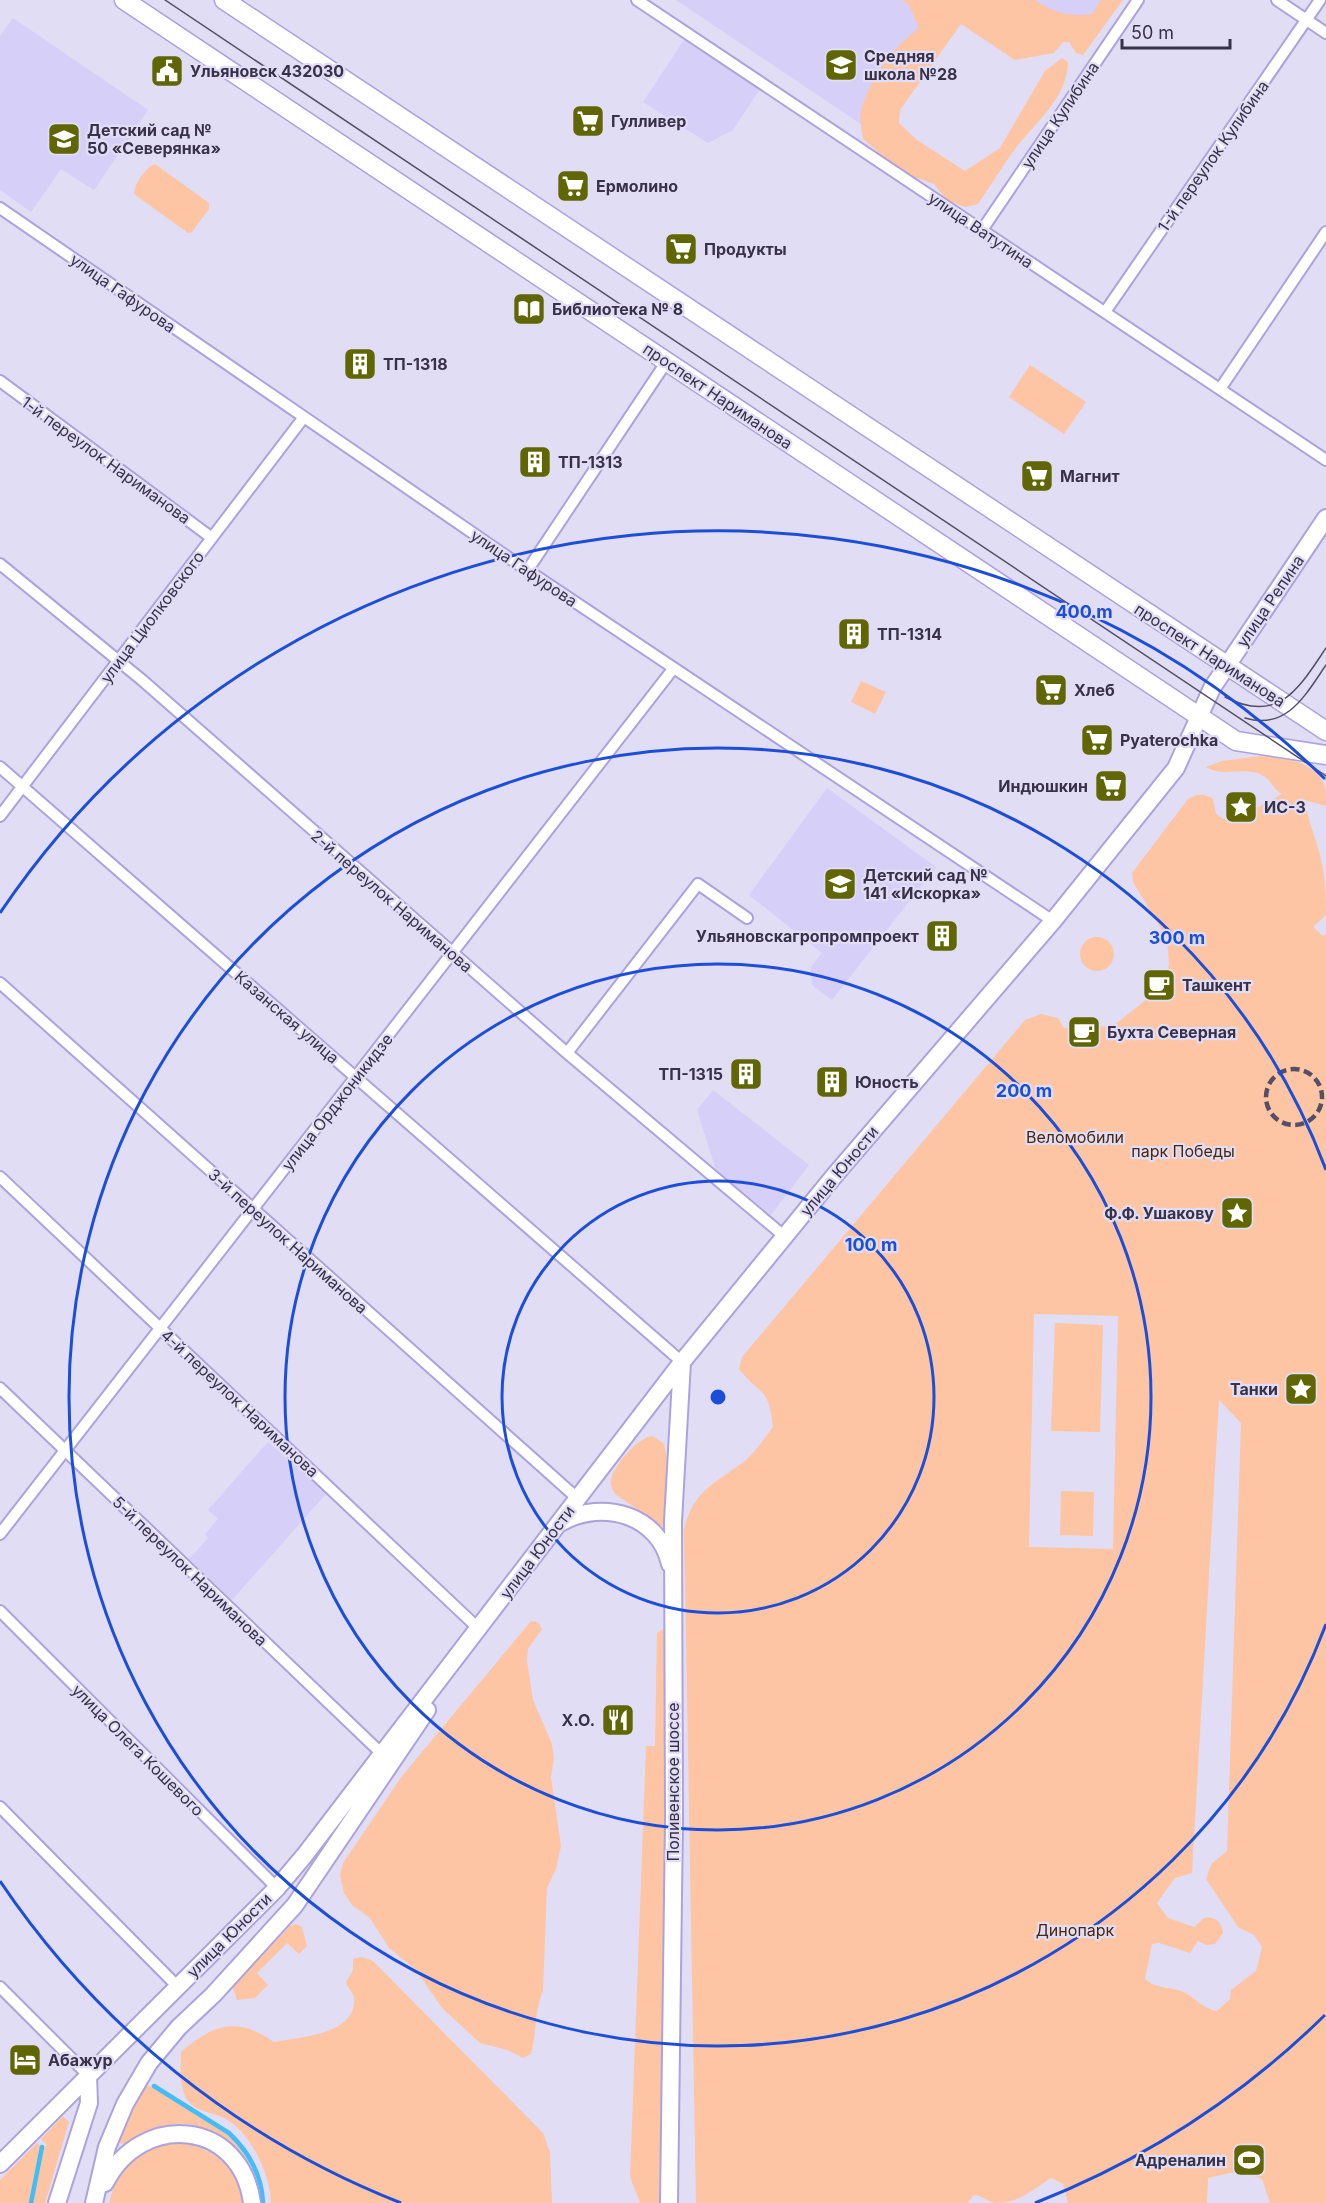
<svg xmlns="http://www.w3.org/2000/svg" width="1326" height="2203" font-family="Inter,sans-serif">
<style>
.built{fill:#d6cff8}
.green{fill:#fdc5a3;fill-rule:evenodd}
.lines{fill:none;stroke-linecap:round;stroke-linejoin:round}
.stream{stroke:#43bdf7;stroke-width:4.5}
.street-casing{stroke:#ada2dc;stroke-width:14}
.secondary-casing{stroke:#ada2dc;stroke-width:20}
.primary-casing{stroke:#ada2dc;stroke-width:21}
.street{stroke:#fff;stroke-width:10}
.secondary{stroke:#fff;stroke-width:16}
.primary{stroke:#fff;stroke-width:18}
.tram{stroke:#544f67;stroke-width:1.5}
.rail{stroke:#544f67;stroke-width:4.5;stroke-dasharray:9 4.5;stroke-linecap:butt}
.ring{fill:none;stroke:#1d4ed8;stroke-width:3}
.labels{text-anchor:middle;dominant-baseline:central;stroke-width:4.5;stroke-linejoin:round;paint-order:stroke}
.poi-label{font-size:16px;font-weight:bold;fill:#37324a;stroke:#e1ddf5;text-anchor:start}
.street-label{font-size:16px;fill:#37324a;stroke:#e1ddf5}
.park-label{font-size:16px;fill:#4a260b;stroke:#e1ddf5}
.centre{fill:#1d4ed8;stroke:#e1ddf5;stroke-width:3}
.ring-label{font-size:18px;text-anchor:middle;font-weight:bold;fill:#1d4ed8;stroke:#e1ddf5;stroke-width:4.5;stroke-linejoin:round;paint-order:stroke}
</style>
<rect width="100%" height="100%" fill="#e1ddf5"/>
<path class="built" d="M676,0H952L868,129Z
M1008,0H1116L1082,49Z
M13,18L148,110L94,190L61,169L31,212L0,190V36Z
M684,40L760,89L733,130L708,143L643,102Z
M827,788L936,867L832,1000L812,985L811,967L822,953L749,895Z
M713,1090L809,1165L771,1215L716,1170L697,1110Z
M268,1442L326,1494L232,1600L189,1559L208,1538L205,1534L218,1519L208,1510Z"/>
<path class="green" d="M902,0H1035C1054,13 1068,17 1092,14L1101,0H1123L1083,55L1076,53L1069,42H1063L1054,53L1015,60L961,24L900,110L899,123L917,140L965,171L1000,148L1045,71L1062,58L1068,62C1068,99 1032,125 1012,153C1000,170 990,187 978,204L965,207L947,200L934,184L903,173L863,139C862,131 859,119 861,111C871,76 891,50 919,28L909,5Z
M155,164L209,203V209L192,232L188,233L134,194C134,184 146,167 155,164Z
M1030,365L1086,402L1064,434L1009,397Z
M861,681L886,692L875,714L851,702Z
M1268,755C1287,757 1317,764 1325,786C1326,792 1326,800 1326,806L1301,799L1306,802C1308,821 1313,831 1318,848C1325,870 1326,892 1326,915L1313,927L1323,936L1326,934V2203H1270L1262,2179L1239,2171L1208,2178L1207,2203H1068L1063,2184L1051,2178C1034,2189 1019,2203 996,2203C988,2202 983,2196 974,2195L967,2203H696L684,1529C694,1490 713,1485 742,1463C754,1454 764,1439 773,1427C768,1385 762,1398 739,1369L742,1357L1025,1020L1041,1014L1058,1018L1064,1028L1113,1026L1162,987L1169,965L1167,939L1133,882L1132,873L1188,799C1197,794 1204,793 1213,799L1216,814L1223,819L1242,816L1282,794C1273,790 1271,779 1262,775C1244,766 1223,778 1206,767L1222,761ZM1034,1314L1118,1316L1113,1549L1029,1547ZM1219,1400L1241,1423L1227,1851L1211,1864L1206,1879L1238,1927L1254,1935L1262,1947L1256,1971L1231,1990L1230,1999L1217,2011C1202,2009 1195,1996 1181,1991C1166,1986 1157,1989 1145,1979L1152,1944L1159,1943L1190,1953L1198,1941L1206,1945L1215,1944L1223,1933C1222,1922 1215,1916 1204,1918L1194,1927L1168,1918L1157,1903L1175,1878L1192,1873Z
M1080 954a17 17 0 1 1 34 0a17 17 0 1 1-34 0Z
M1055,1323L1103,1325L1100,1432L1051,1431Z
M653,1436L664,1444L669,1470L667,1530L615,1494C612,1489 610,1485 611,1480C614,1465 638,1437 653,1436Z
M1061,1491L1094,1492L1093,1536L1060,1535Z
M531,1621L538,1622L542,1629L528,1649L527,1661L533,1700L552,1744L554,1758L551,1777L561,1846L556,1869L547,1888L543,1991C534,2011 537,2033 531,2054L523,2058L507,2050L480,2043L442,2008L415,1969L389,1948L370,1918L352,1905L344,1893L340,1875L343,1863L402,1776Z
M663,1629L666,1630V1844L659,2203H640L630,2177L646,1746H655L657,1633Z
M296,1924L302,1927L307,1946L299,1954L287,1943L257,1973L268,1985L255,1998L237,2000L232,1985L290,1926Z
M362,1957L373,1961L543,2133L550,2152L552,2203H271C271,2176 251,2133 226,2119C214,2112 199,2113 189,2102C178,2089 181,2067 181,2052C214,2023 238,2017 274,2042C299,2037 357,2035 354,1998C353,1991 347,1989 346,1982L353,1970V1959Z
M146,2086L152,2087C206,2120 251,2133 261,2203H256C241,2181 228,2154 210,2134C191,2113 143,2128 124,2144L119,2143L123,2125Z
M63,2116L69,2122L45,2203H32L43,2148L47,2145L41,2139Z
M184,2142C215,2151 240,2168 243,2203H109C118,2162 143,2143 184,2142Z
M37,2143L41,2146L30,2203H0V2180Z"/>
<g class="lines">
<path class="stream" d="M154,2086L229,2133C249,2152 262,2176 263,2203
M31,2203L42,2147"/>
<defs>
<path id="street" d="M637,0L1326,460
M1277,0L1326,33
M0,208L509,558L1053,921
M982,230L1138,0
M1105,312L1320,0
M0,381L212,538
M1220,389L1326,232
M0,564L142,680L567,1053L784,1236
M527,571L667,361
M0,767L682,1362
M0,816L304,417
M0,983L577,1498
M567,1053L698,884L747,918
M0,1177L479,1629
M0,1388L381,1753
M0,1534L673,669
M0,1611L277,1888
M0,1807L178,1987
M0,1987L88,2075"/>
<path id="secondary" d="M562,1522C603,1499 659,1515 670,1564
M0,2164L277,1888L304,1856L682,1362L834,1176L1053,921L1176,768L1212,688L1326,518
M105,2183C141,2111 241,2119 252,2203
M57,2203L89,2103L88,2075
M94,2203L107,2147L125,2104L149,2063L179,2027L213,1995L295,1905L427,1710
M669,2203L674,1820L673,1521L682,1362"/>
<path id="primary" d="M124,0L1236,741L1326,755
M224,0L1326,731"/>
</defs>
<use href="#street" class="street-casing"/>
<use href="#secondary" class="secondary-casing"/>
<use href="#primary" class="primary-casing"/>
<use href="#street" class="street"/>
<use href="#secondary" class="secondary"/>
<use href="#primary" class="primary"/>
<path class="tram" d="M165,0L1326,776
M1225,697C1279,725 1299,688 1326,648
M1245,718C1287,731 1306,694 1326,665"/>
<path class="rail" d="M1266 1097a28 28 0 1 1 56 0a28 28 0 1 1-56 0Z"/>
</g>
<g class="ring">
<circle cx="718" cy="1397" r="216"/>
<circle cx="718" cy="1397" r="433"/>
<path d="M1326 1624A649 649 0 1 1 1326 1170"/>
<path d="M1325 2015A866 866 0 0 1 1035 2203M401 2203A866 866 0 0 1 0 1881M0 913A866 866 0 0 1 1325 779"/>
</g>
<defs>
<symbol id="school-square" viewBox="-11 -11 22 22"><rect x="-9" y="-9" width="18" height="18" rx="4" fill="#606603" stroke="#e1ddf5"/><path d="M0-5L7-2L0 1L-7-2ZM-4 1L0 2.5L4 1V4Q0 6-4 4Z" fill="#fff"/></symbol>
<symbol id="civic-square" viewBox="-11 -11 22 22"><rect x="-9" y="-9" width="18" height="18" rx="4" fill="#606603" stroke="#e1ddf5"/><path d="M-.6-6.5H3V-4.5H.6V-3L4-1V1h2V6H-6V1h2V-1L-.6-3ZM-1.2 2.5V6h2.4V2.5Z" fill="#fff"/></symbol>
<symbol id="supermarket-square" viewBox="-11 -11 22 22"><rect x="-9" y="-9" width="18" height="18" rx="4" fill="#606603" stroke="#e1ddf5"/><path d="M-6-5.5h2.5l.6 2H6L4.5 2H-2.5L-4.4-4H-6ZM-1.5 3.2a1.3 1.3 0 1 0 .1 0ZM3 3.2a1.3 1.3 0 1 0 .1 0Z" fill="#fff"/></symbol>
<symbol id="library-square" viewBox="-11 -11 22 22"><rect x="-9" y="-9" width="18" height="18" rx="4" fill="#606603" stroke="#e1ddf5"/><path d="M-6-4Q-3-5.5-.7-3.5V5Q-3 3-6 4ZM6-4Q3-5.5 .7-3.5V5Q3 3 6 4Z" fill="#fff"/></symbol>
<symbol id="building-square" viewBox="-11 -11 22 22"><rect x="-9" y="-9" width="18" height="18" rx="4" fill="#606603" stroke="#e1ddf5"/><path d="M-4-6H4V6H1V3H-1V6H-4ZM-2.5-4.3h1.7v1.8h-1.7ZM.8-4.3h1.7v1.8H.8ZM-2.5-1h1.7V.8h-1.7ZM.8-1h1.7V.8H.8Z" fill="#fff"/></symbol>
<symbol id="sight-square" viewBox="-11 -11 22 22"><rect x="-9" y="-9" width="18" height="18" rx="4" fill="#606603" stroke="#e1ddf5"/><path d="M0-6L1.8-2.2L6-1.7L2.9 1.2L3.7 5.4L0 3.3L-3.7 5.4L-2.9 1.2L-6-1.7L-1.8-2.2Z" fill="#fff"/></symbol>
<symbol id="cafe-square" viewBox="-11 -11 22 22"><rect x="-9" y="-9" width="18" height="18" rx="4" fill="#606603" stroke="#e1ddf5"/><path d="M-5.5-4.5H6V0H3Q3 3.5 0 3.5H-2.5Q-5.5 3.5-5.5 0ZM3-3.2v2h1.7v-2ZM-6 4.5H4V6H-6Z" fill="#fff"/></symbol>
<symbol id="restaurant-square" viewBox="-11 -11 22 22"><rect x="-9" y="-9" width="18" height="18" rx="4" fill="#606603" stroke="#e1ddf5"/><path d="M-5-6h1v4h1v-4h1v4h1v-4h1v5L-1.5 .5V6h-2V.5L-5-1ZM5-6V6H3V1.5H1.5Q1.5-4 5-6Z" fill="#fff"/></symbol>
<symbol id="hotel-square" viewBox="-11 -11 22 22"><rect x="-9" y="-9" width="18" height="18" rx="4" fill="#606603" stroke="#e1ddf5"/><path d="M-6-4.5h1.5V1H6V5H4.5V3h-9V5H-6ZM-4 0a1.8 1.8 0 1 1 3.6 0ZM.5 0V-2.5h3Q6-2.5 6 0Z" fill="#fff"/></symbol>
<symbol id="stadium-square" viewBox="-11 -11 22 22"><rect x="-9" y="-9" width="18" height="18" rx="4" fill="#606603" stroke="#e1ddf5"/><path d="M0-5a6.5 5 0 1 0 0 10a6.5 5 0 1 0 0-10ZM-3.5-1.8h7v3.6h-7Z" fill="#fff"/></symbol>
</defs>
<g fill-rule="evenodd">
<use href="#school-square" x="822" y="46" width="38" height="38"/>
<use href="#civic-square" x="148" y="52" width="38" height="38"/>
<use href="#supermarket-square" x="569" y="102" width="38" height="38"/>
<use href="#school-square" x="45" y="120" width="38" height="38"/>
<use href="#supermarket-square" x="554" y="167" width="38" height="38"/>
<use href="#supermarket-square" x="662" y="230" width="38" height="38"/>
<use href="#library-square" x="510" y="290" width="38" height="38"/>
<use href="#building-square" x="341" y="345" width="38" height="38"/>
<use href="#building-square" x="516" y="443" width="38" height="38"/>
<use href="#supermarket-square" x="1018" y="457" width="38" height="38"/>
<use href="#building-square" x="835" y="615" width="38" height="38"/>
<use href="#supermarket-square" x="1032" y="671" width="38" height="38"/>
<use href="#supermarket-square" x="1078" y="721" width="38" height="38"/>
<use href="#supermarket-square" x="1092" y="767" width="38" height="38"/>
<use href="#sight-square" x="1222" y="788" width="38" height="38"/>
<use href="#school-square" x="821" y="865" width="38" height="38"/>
<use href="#building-square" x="923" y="917" width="38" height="38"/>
<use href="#cafe-square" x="1140" y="966" width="38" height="38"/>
<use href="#cafe-square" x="1065" y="1013" width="38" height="38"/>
<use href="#building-square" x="727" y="1055" width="38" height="38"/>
<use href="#building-square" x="813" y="1063" width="38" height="38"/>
<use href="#sight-square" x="1218" y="1194" width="38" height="38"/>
<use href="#sight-square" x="1282" y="1370" width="38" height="38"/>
<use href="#restaurant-square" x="599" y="1701" width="38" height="38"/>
<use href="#hotel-square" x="6" y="2041" width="38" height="38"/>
<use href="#stadium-square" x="1230" y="2141" width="38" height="38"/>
</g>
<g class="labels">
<g class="poi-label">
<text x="864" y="56">Средняя<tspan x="864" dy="18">школа №28</tspan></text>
<text x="190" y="71">Ульяновск 432030</text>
<text x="611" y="121">Гулливер</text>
<text x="87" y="130">Детский сад №<tspan x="87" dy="18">50 «Северянка»</tspan></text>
<text x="596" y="186">Ермолино</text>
<text x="704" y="249">Продукты</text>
<text x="552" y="309">Библиотека № 8</text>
<text x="383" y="364">ТП-1318</text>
<text x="558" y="462">ТП-1313</text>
<text x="1060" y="476">Магнит</text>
<text x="877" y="634">ТП-1314</text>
<text x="1074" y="690">Хлеб</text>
<text x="1120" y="740">Pyaterochka</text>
<text x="1088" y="786" text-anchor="end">Индюшкин</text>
<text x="1264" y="807">ИС-3</text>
<text x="863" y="875">Детский сад №<tspan x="863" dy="18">141 «Искорка»</tspan></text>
<text x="919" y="936" text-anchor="end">Ульяновскагропромпроект</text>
<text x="1182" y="985">Ташкент</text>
<text x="1107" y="1032">Бухта Северная</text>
<text x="723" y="1074" text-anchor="end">ТП-1315</text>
<text x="855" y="1082">Юность</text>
<text x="1214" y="1213" text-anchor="end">Ф.Ф. Ушакову</text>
<text x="1278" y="1389" text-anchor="end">Танки</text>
<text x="595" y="1720" text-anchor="end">Х.О.</text>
<text x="48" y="2060">Абажур</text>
<text x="1226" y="2160" text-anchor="end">Адреналин</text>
</g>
<g class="street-label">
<text transform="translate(1060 115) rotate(-56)">улица Кулибина</text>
<text transform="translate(1213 156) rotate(-55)">1-й переулок Кулибина</text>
<text transform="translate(981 230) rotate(34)">улица Ватутина</text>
<text transform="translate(123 293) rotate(35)">улица Гафурова</text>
<text transform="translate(718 396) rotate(34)">проспект Нариманова</text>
<text transform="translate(106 460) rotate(36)">1-й переулок Нариманова</text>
<text transform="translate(524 568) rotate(34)">улица Гафурова</text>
<text transform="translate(1270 601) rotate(-56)">улица Репина</text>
<text transform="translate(152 617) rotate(-53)">улица Циолковского</text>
<text transform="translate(1210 655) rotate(33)">проспект Нариманова</text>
<text transform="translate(392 901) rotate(41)">2-й переулок Нариманова</text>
<text transform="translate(287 1017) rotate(41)">Казанская улица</text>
<text transform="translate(337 1102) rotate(-52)">улица Орджоникидзе</text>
<text transform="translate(839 1171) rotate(-50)">улица Юности</text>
<text transform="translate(288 1241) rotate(42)">3-й переулок Нариманова</text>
<text transform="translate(240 1403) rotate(43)">4-й переулок Нариманова</text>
<text transform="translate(537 1552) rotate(-53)">улица Юности</text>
<text transform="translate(190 1571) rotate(44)">5-й переулок Нариманова</text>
<text transform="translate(138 1750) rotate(45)">улица Олега Кошевого</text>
<text transform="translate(673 1782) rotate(-90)">Поливенское шоссе</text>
<text transform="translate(229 1935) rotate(-45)">улица Юности</text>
</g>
<g class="park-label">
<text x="1075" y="1137">Веломобили</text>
<text x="1183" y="1151">парк Победы</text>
<text x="1075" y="1930">Динопарк</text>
</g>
</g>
<circle cx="718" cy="1397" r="9" class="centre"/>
<g class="ring-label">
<text x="1084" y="618">400 m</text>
<text x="1177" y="944">300 m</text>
<text x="1024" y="1097">200 m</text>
<text x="871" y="1251">100 m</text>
</g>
<path d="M1122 39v9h108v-9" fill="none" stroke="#37324a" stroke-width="3"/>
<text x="1131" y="39" font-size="18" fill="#37324a" stroke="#e1ddf5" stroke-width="4.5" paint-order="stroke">50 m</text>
</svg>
